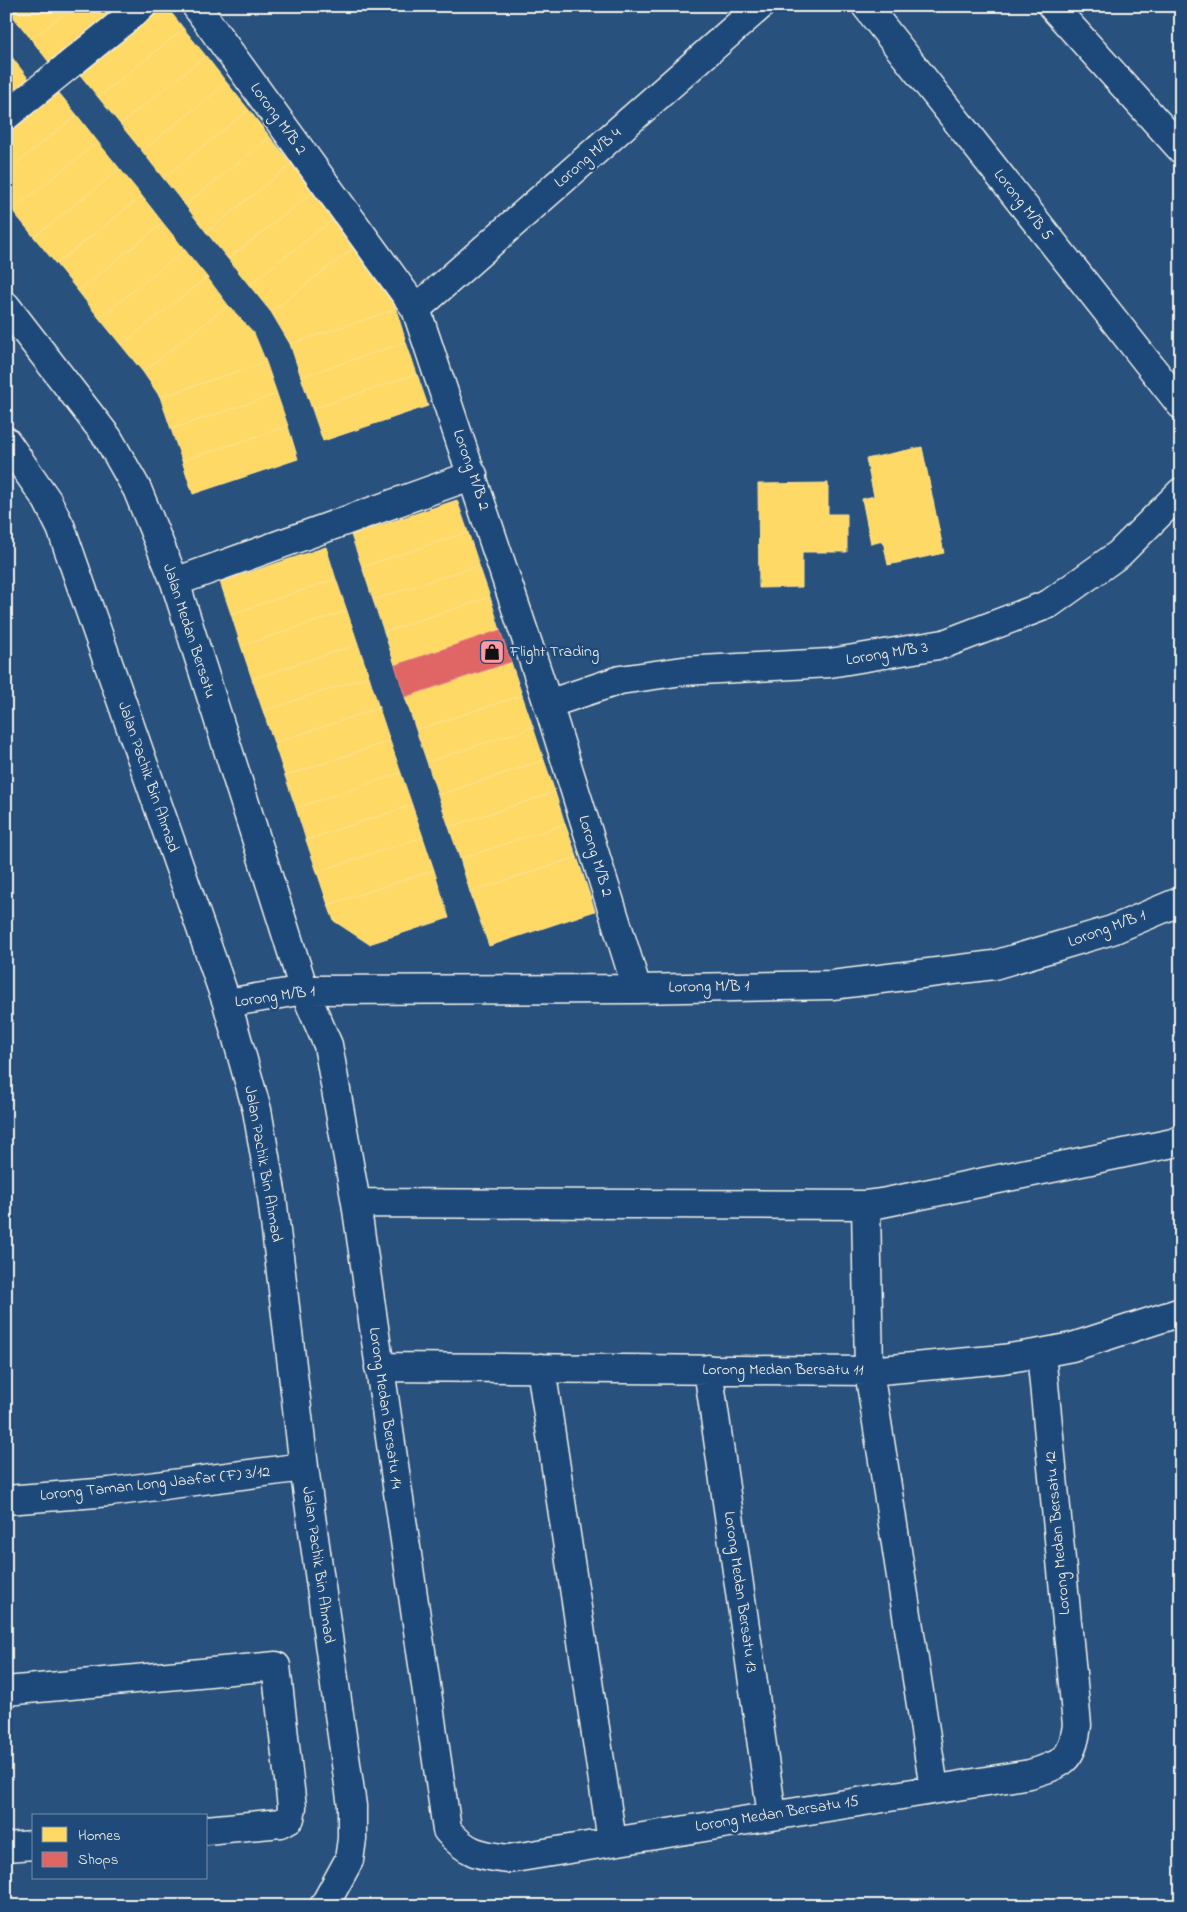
<svg xmlns="http://www.w3.org/2000/svg" width="1187" height="1912" font-family="'Indie Flower',sans-serif">
<style>
.homes{fill:#ffd966;stroke:#fce08d}
.shops{fill:#e06666;stroke:#e6908d}
.lines{fill:none;stroke-linecap:round;stroke-linejoin:round}
.minor-casing{stroke:#f4f1e8;stroke-width:31}
.minor{stroke:#1f4a7a;stroke-width:28}
.labels{text-anchor:middle;dominant-baseline:central;stroke-width:5;stroke-linejoin:round;paint-order:stroke}
.street-label{font-size:16px;fill:#f4f1e8;stroke:#1f4a7a}
.poi-label{font-size:16px;fill:#f4f1e8;stroke:#1f4a7a;text-anchor:start}
</style>
<rect width="100%" height="100%" fill="#28517e"/>
<filter id="ink" filterUnits="userSpaceOnUse"><feTurbulence type="fractalNoise" baseFrequency=".02" numOctaves="2"/><feDisplacementMap in="SourceGraphic" scale="10" xChannelSelector="R" yChannelSelector="G"/><feConvolveMatrix kernelMatrix="1 2 1 2 8 2 1 2 1" color-interpolation-filters="sRGB"/></filter>
<g filter="url(#ink)">
<path class="homes" d="M6,6H21L11,14Z
M21,6H75L31,39L11,14Z
M75,6H131L52,66L31,39Z
M158,6H166L184,29L98,97L77,71Z
M184,29L206,56L120,124L98,97Z
M11,56L31,82L6,101V59Z
M206,56L227,83L142,151L120,124Z
M227,83L249,110L163,178L142,151Z
M55,88L77,115L6,171V126Z
M249,110L270,137L185,205L163,178Z
M77,115L98,142L12,210L6,202V171Z
M270,137L292,164L206,232L185,205Z
M98,142L120,169L34,237L12,210Z
M292,164L314,191L228,259L206,232Z
M120,169L142,196L56,264L34,237Z
M314,191L335,218L249,285L228,259Z
M142,196L163,223L78,291L56,264Z
M335,218L357,245L271,312L249,285Z
M163,223L185,250L99,318L78,291Z
M357,245L379,267L396,309L290,344L271,312Z
M185,250L207,277L121,345L99,318Z
M207,277L228,305L143,372L121,345Z
M228,305L254,333L266,362L160,397L143,372Z
M396,309L406,342L301,377L290,344Z
M406,342L417,374L312,409L301,377Z
M266,362L277,394L171,429L160,397Z
M417,374L428,406L323,441L312,409Z
M277,394L288,426L182,461L171,429Z
M288,426L298,459L193,494L182,461Z
M922,447L944,553L888,565L883,541L871,544L862,499L874,496L866,459Z
M828,483V514H847V552H802V587L759,588L758,484Z
M457,500L468,532L362,567L351,535Z
M468,532L479,565L373,600L362,567Z
M326,547L336,579L231,614L220,582Z
M479,565L490,597L384,632L373,600Z
M336,579L347,611L241,646L231,614Z
M490,597L500,630L395,665L384,632Z
M347,611L358,644L252,679L241,646Z
M358,644L369,676L263,711L252,679Z
M511,662L522,695L416,730L405,697Z
M369,676L379,708L274,743L263,711Z
M522,695L533,727L427,762L416,730Z
M379,708L390,741L285,776L274,743Z
M533,727L544,760L438,795L427,762Z
M390,741L401,773L296,808L285,776Z
M544,760L555,792L449,827L438,795Z
M401,773L412,805L306,840L296,808Z
M555,792L565,824L460,859L449,827Z
M412,805L423,837L317,872L306,840Z
M565,824L577,857L470,892L460,859Z
M423,837L434,870L328,905L317,872Z
M577,857L595,911L489,946L470,892Z
M434,870L449,918L369,944L334,921L328,905Z"/>
<path class="shops" d="M500,630L511,662L405,697L395,665Z"/>
<g class="lines">
<defs>
<path id="minor" d="M196,6L416,309L548,704L637,989
M866,6L1181,405
M1052,6L1181,149
M6,116L142,6
M6,306L108,438L137,489L175,582L304,990L328,1045L356,1203L447,1830C466,1853 479,1855 508,1859L1030,1774C1063,1764 1072,1761 1077,1725L1041,1353
M416,309L760,6
M6,441L47,500L61,528L227,1003L257,1110L272,1197L304,1467L352,1806V1839L349,1860L324,1906
M175,582L473,475
M548,704L620,680L683,671L830,663L944,644L1049,604L1119,554L1181,492
M227,1003L304,990L637,989L832,985L994,965L1112,930L1181,901
M356,1203L866,1205L882,1203L1173,1143L1181,1139
M866,1205L869,1371L934,1788
M379,1367L869,1371L1003,1359L1041,1353L1072,1347L1181,1312
M541,1368L612,1841
M708,1369L772,1815
M6,1500L110,1492L304,1467
M6,1691L276,1666L292,1807L290,1818L281,1823L206,1830
M6,1847L34,1845"/>
</defs>
<use href="#minor" class="minor-casing"/>
<use href="#minor" class="minor"/>
</g>
</g>
<defs>
<symbol id="shop-square" viewBox="-11 -11 22 22"><rect x="-9" y="-9" width="18" height="18" rx="4" fill="#ff9aa2" stroke="#1f4a7a"/><path d="M-5-2.5h2.3a2.7 3.5 0 0 1 5.4 0H5L5.5 6h-11ZM-1.5-2.5h3a1.5 2.3 0 0 0-3 0Z" fill="#111"/></symbol>
</defs>
<g fill-rule="evenodd">
<use href="#shop-square" x="478" y="638" width="28" height="28"/>
</g>
<g class="labels">
<g class="street-label">
<text transform="translate(278 119) rotate(54)">Lorong M/B 2</text>
<text transform="translate(588 158) rotate(-41)">Lorong M/B 4</text>
<text transform="translate(1023 205) rotate(52)">Lorong M/B 5</text>
<text transform="translate(471 470) rotate(71)">Lorong M/B 2</text>
<text transform="translate(189 631) rotate(72)">Jalan Medan Bersatu</text>
<text transform="translate(887 654) rotate(-9)">Lorong M/B 3</text>
<text transform="translate(148 777) rotate(71)">Jalan Pachik Bin Ahmad</text>
<text transform="translate(595 856) rotate(73)">Lorong M/B 2</text>
<text transform="translate(1107 929) rotate(-20)">Lorong M/B 1</text>
<text transform="translate(709 987) rotate(-1)">Lorong M/B 1</text>
<text transform="translate(275 997) rotate(-8)">Lorong M/B 1</text>
<text transform="translate(263 1164) rotate(80)">Jalan Pachik Bin Ahmad</text>
<text x="783" y="1370">Lorong Medan Bersatu 11</text>
<text transform="translate(385 1408) rotate(82)">Lorong Medan Bersatu 14</text>
<text transform="translate(155 1484) rotate(-6)">Lorong Taman Long Jaafar (F) 3/12</text>
<text transform="translate(1058 1533) rotate(-95)">Lorong Medan Bersatu 12</text>
<text transform="translate(318 1565) rotate(82)">Jalan Pachik Bin Ahmad</text>
<text transform="translate(740 1592) rotate(82)">Lorong Medan Bersatu 13</text>
<text transform="translate(777 1814) rotate(-9)">Lorong Medan Bersatu 15</text>
</g>
<g class="poi-label">
<text x="510" y="652">Flight Trading</text>
</g>
</g>
<rect width="1187" height="1912" fill="none" stroke="#1f4a7a" stroke-width="25"/>
<rect x="12" y="12" width="1162" height="1887" fill="none" stroke="#f4f1e8" stroke-width="2" filter="url(#ink)"/>
<rect x="32" y="1814" width="175" height="65" fill="#1f4a7a" stroke="#748da6"/>
<rect x="42" y="1827" width="25" height="15" fill="#ffd966" stroke="#748da6"/>
<text x="78" y="1840" font-size="15" fill="#f4f1e8">Homes</text>
<rect x="42" y="1852" width="25" height="15" fill="#e06666" stroke="#748da6"/>
<text x="78" y="1864" font-size="15" fill="#f4f1e8">Shops</text>
</svg>
